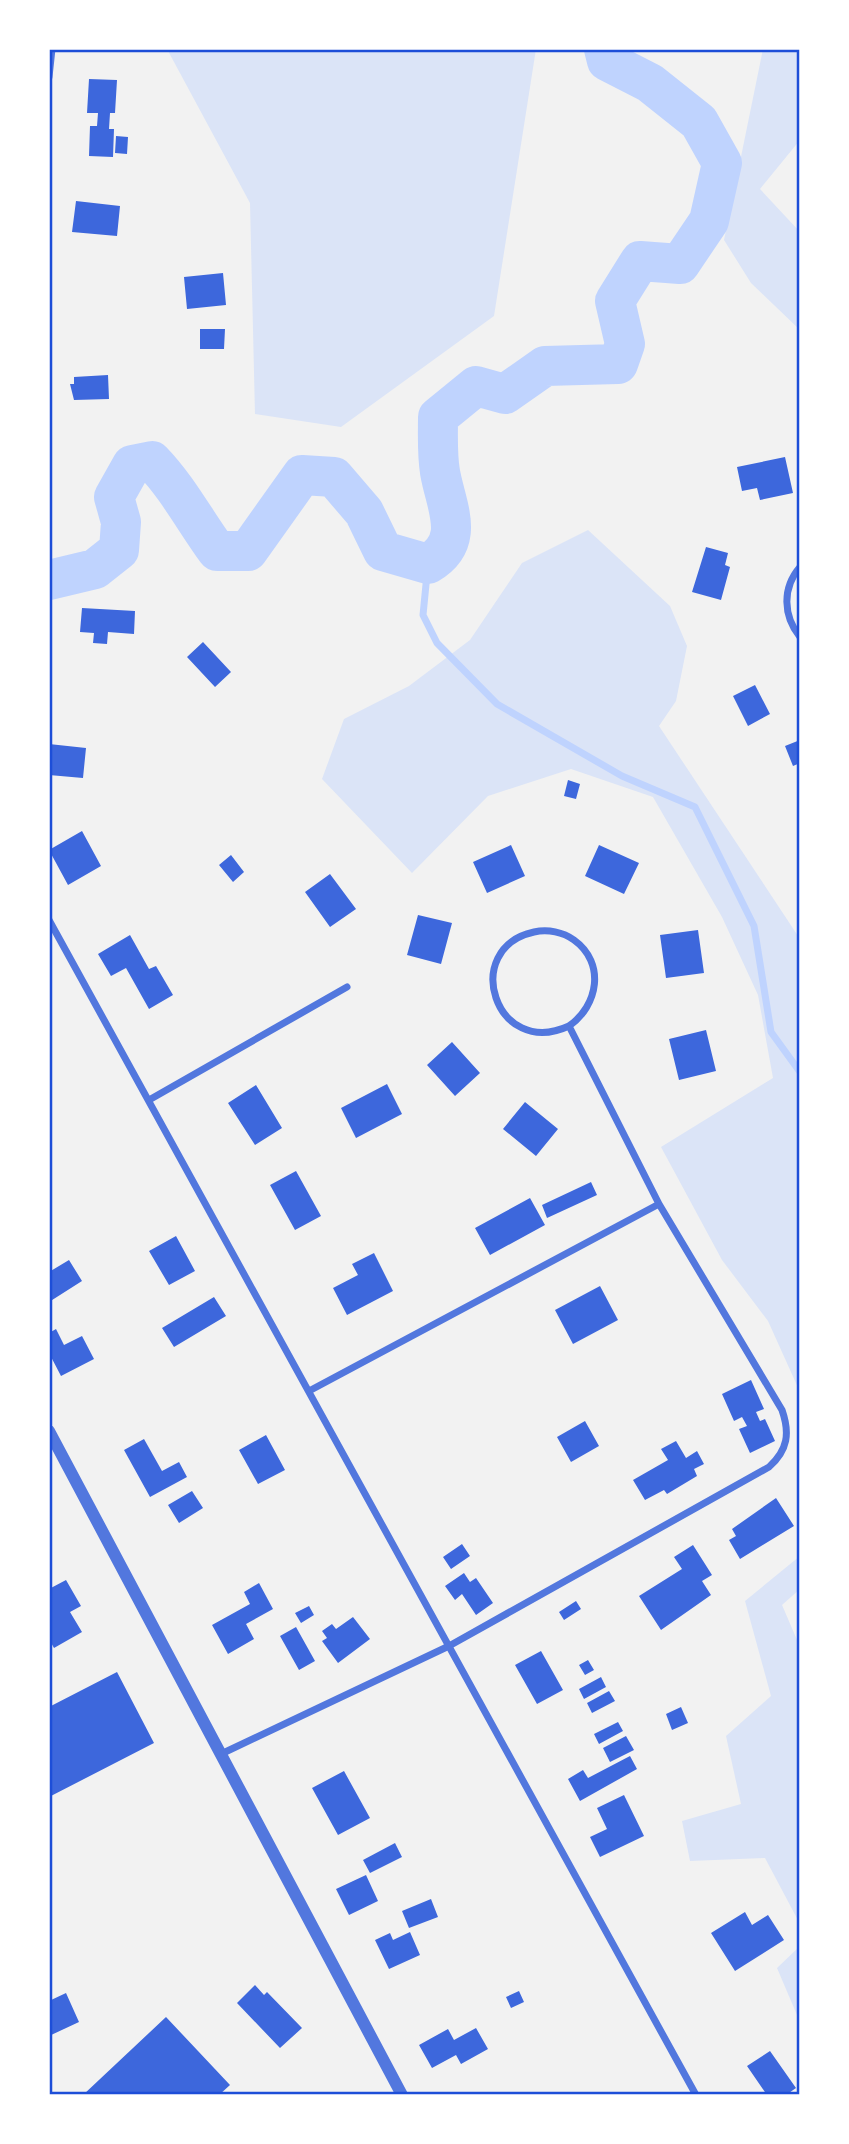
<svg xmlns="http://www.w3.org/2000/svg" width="849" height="2144" font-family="Inter,sans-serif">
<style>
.green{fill:#dbe4f7}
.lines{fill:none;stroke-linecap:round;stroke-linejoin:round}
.stream{stroke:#bfd3fe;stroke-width:7}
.river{stroke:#bfd3fe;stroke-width:40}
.building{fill:#3d67dc}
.minor{stroke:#5277de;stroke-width:7}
.tertiary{stroke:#5277de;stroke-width:12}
.neatline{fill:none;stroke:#1d4ed8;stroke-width:2.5}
</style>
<rect width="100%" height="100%" fill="#f2f2f2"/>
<path class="green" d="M167,49H536L494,316L341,427L255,414L250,203Z
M763,49H800V140L760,189L800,232V330L751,283L724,240Z
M588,530L670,606L687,646L676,701L659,726L800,939V1392L768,1321L722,1260L661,1147L773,1078L758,995L722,917L653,797L571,769L488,796L412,873L322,779L344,719L409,686L470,640L522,563Z
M800,1556V1589L782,1605L800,1647V1924L765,1858L690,1861L682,1821L741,1804L726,1736L771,1696L745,1601Z
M800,1946V2022L777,1968Z"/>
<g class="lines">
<path class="stream" d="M428,564L423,615L437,643L497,704L622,776L695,807L754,926L771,1032L800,1072"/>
<path class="river" d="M49,580L95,569L119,550L121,522L114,497L132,465L152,461C178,488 195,521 217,551H248L302,475L334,477L364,512L383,551L428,564C467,541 446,507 440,472C437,454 438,435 438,417L476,386L505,394L545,366L618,364L625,344L615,301L640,261L680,264L709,221L722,163L699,122L650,83L607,61L604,49"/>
</g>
<path class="building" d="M89,79L117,80L115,113H110L109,129H114L113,157L89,156L90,126H97L98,113H87Z
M116,136L128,137L127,154L115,153Z
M76,201L120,206L117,236L72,232Z
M223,273L226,305L187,309L184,277Z
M200,329H225L224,349H200Z
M108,375L109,399L74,400L70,384H74V377Z
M785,457L793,493L760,500L757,488L742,491L737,467Z
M706,547L728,553L725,565L730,567L721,600L692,592Z
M82,608L135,611L134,634L108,632L107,644L93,643L94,633L80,632Z
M203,642L231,672L215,687L187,657Z
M755,685L770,714L748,726L733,696Z
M800,740V763L793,766L785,746Z
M49,744L86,748L83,778L49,775Z
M568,780L580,784L576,799L564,796Z
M82,831L101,866L68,885L49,850Z
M511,845L525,876L487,893L473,862Z
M599,845L639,863L624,894L585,876Z
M231,855L244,872L233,882L219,865Z
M330,874L356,909L330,927L305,892Z
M418,915L452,923L441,964L407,955Z
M698,930L704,973L666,978L660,935Z
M130,935L149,969L156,966L173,995L149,1009L126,968L111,976L98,954Z
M706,1030L716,1071L679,1080L669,1039Z
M452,1042L480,1073L455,1096L427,1065Z
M387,1084L402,1114L356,1138L341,1108Z
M256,1085L282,1128L255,1145L228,1103Z
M525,1102L558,1129L536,1156L503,1129Z
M296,1171L321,1216L295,1230L270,1185Z
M591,1182L597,1195L547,1218L542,1205Z
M530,1198L545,1225L490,1255L475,1228Z
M176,1236L195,1271L169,1285L149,1251Z
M374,1253L393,1291L347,1315L333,1288L358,1275L352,1264Z
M69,1260L82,1281L49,1302V1272Z
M600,1286L618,1320L573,1344L555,1310Z
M214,1297L226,1316L174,1347L162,1328Z
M56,1329L64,1345L82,1336L94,1359L61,1376L49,1353V1333Z
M751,1380L764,1409L756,1412L760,1421L765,1419L775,1441L750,1453L739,1429L747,1426L742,1417L734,1421L722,1394Z
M585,1421L599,1446L571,1462L557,1437Z
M266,1435L285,1470L258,1484L239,1450Z
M144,1439L162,1471L179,1462L187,1477L150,1497L124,1450Z
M676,1441L686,1458L697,1451L704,1464L694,1469L697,1476L667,1494L664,1490L645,1500L633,1480L668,1460L661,1449Z
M192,1491L203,1508L179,1523L168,1505Z
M776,1498L794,1526L740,1559L729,1540L736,1536L732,1529Z
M462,1544L470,1556L451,1569L443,1557Z
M693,1545L712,1575L702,1581L711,1595L661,1630L639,1596L682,1569L674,1557Z
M464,1573L470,1582L476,1578L493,1603L476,1615L462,1594L455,1600L445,1586Z
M66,1580L81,1606L70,1612L82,1632L54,1648L49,1639V1589Z
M259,1583L273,1609L246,1624L254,1639L228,1654L212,1625L250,1604L244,1592Z
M576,1601L581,1609L564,1620L559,1612Z
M309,1606L314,1615L301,1623L295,1613Z
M353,1617L370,1639L338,1663L322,1641L327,1638L322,1631L332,1624L336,1629Z
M296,1627L315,1661L299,1670L280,1636Z
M541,1651L563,1690L537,1704L515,1665Z
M588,1660L594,1670L585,1675L579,1665Z
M117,1672L154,1743L49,1797V1707Z
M601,1677L606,1687L584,1699L579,1689Z
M609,1691L615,1701L592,1713L587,1703Z
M681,1707L688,1723L672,1730L666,1714Z
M618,1722L623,1731L599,1744L594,1734Z
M626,1736L634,1750L610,1762L603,1748Z
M630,1756L637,1769L580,1801L568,1779L583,1770L588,1778Z
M344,1771L370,1818L338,1835L312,1788Z
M624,1795L644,1836L600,1857L590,1837L607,1829L597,1808Z
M395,1843L402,1857L370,1873L363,1860Z
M366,1875L378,1901L349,1915L336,1889Z
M431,1899L438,1917L409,1928L402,1911Z
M745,1912L752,1925L768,1915L784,1940L735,1971L711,1933Z
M410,1932L420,1955L389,1969L375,1940L390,1933L393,1940Z
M255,1985L264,1995L267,1992L302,2028L280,2048L237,2003Z
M519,1991L524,2002L511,2008L506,1997Z
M66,1993L79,2022L49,2036V2001Z
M166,2017L230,2085L219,2095H83Z
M476,2028L488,2049L461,2064L456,2055L432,2068L419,2045L448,2029L454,2040Z
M770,2051L796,2088L786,2095H767L747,2066Z"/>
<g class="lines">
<path class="minor" d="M49,77L52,49
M800,567C782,588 783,616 800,637
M49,920L696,2095
M569,1026C495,1060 460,948 534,932C548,929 563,932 574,940C606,963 598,1006 569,1026L659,1204
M149,1100L347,987
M221,1754L449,1646L769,1467C788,1450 790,1433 782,1410L659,1204L309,1391"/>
<path class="tertiary" d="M49,1431L402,2095"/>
</g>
<rect width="849" height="2144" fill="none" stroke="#ffffff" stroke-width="102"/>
<rect x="51" y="51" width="747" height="2042" class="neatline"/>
</svg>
